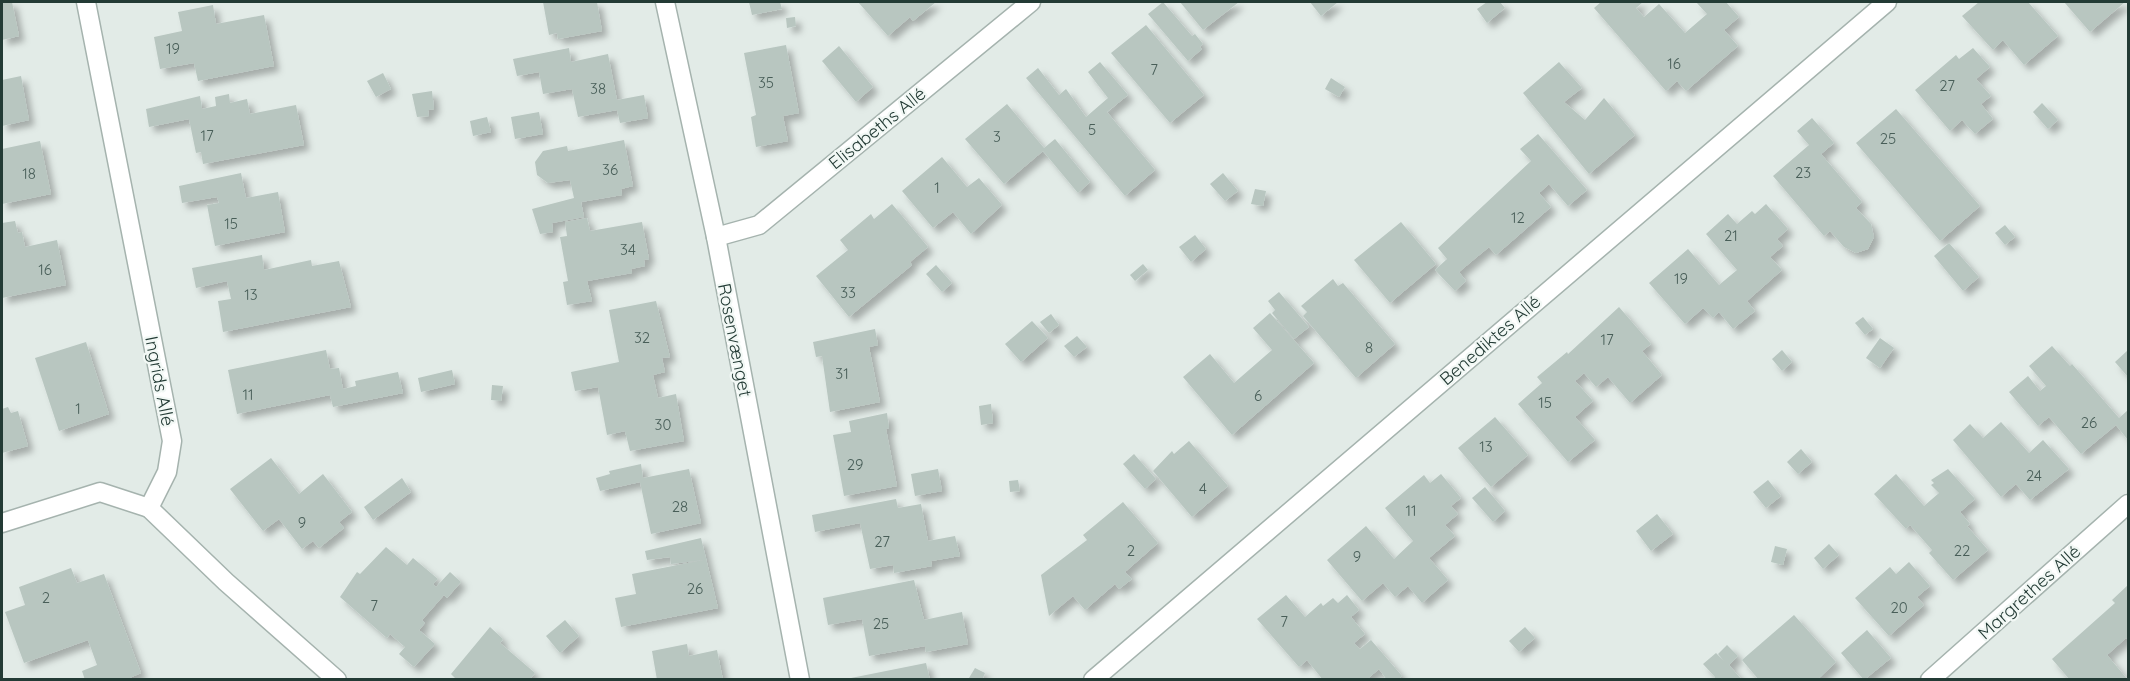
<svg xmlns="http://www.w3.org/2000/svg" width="2130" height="681" font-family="Quicksand,sans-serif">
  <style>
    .building { fill: #b8c6c0; filter: url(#shadow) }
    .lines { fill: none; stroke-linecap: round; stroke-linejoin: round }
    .minor-casing { stroke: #a5b3ae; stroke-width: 21 }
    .minor { stroke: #fff; stroke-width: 18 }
    .labels { text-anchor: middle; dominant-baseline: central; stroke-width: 4.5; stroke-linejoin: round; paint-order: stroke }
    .number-label { font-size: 15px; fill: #485e58 }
    .street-label { font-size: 18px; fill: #233b35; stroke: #f2f8f5 }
  </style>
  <defs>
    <filter id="shadow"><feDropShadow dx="5.5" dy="5.5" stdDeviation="3" flood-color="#0004"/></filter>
  </defs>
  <rect width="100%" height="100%" fill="#e2ebe7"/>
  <g class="building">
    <path d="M2,2H12L19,36L2,40Z"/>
    <path d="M543,2H597L602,31L558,39L557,33L549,35Z"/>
    <path d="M749,2H780L782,9L752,15Z"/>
    <path d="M858,2H936L913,21L910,17L888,36Z"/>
    <path d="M1163,2L1192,36L1195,34L1203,44L1200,47L1202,49L1188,61L1148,14Z"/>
    <path d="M1180,2H1239L1203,30Z"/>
    <path d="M1310,2H1338L1321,16Z"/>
    <path d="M1487,2H1500L1505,8L1487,23L1477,9Z"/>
    <path d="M1601,2H1643L1636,8L1644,17L1659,4L1685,33L1707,14L1696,2H1726L1739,17L1724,30L1738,46L1686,91L1677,81L1666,91L1594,8Z"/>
    <path d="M1979,2H2028L2058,36L2024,65L2003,40L1993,50L1962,16Z"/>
    <path d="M2064,2H2125L2090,32Z"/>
    <path d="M213,5L216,24L264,15L274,66L198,81L194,63L160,69L154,37L182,31L178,12Z"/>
    <path d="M795,17L796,26L787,28L786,18Z"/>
    <path d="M1146,25L1204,95L1170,123L1111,53Z"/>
    <path d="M786,45L799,113L783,116L788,141L756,147L751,117L756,115L744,53Z"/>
    <path d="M839,46L873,87L856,102L822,61Z"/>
    <path d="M569,48L571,62L608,54L617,100L644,95L648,118L620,123L617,110L578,117L572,89L543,94L539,72L517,76L513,59Z"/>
    <path d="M1973,48L1990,67L1976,79L1991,96L1981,104L1993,119L1975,134L1962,120L1950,131L1915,90L1956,55L1959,59Z"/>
    <path d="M1100,62L1128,95L1107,112L1155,170L1125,196L1026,78L1038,68L1059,95L1066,89L1086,117L1108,98L1088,72Z"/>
    <path d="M1559,62L1582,88L1564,102L1585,120L1604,98L1635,135L1589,174L1523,93Z"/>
    <path d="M383,73L391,89L376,97L367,81Z"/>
    <path d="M21,76L29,120L2,126V80Z"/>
    <path d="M1331,78L1345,87L1339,97L1325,89Z"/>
    <path d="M432,91L434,109L428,110L429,116L417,117L412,94Z"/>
    <path d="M229,94L230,103L247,99L250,114L296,105L304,145L203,164L201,152L196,153L189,119L149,127L146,109L200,96L202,109L216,106L215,97Z"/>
    <path d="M2042,103L2058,120L2048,129L2033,112Z"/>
    <path d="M1007,104L1044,148L1055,139L1090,182L1078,193L1043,151L1004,184L965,139Z"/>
    <path d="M1896,109L1980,206L1940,241L1856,143Z"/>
    <path d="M539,112L543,134L515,139L511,117Z"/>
    <path d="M487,117L491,132L473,136L470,121Z"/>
    <path d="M1812,118L1834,143L1821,154L1862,202L1856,208L1871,224L1874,237L1868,249L1856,253L1844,247L1830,231L1824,236L1773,176L1809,145L1797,131Z"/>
    <path d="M1538,134L1587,190L1568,206L1549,184L1539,193L1551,207L1496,255L1489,247L1472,261L1459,272L1466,281L1455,291L1435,270L1447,259L1438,248L1531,161L1520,149Z"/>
    <path d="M624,140L633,186L621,189L622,195L581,202L584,217L552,223L553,232L540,234L532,209L574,198L570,180L548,183L537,175L535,162L543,151L567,146L568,151Z"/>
    <path d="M40,141L51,194L2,204V149Z"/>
    <path d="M942,157L967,187L979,178L1002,205L971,234L953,212L933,228L902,191Z"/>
    <path d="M241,173L246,198L278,192L285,232L215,246L207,205L219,203L217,197L182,203L179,186Z"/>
    <path d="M1223,173L1238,191L1225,201L1210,184Z"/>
    <path d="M1255,189L1266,191L1263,206L1251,204Z"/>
    <path d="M892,204L928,247L910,262L912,265L849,317L816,276L848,250L840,240L871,214L874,219Z"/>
    <path d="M1766,204L1788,229L1777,239L1783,246L1770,257L1782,270L1747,301L1755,311L1733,329L1719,312L1713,318L1703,308L1685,324L1649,283L1688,249L1719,285L1737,270L1706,234L1728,214L1737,224L1752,211L1755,214Z"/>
    <path d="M587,218L590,231L642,222L649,259L644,260L645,266L631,269L632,273L587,281L592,301L567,305L563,282L568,281L560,237L567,236L565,222Z"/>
    <path d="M15,221L18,233L22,232L25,247L57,240L66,285L2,298V223Z"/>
    <path d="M1401,222L1436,264L1390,303L1354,260Z"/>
    <path d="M2005,225L2015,237L2005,245L1995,233Z"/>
    <path d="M1195,235L1206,249L1191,262L1179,247Z"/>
    <path d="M1949,243L1979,277L1963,291L1934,256Z"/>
    <path d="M262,255L264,270L311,260L312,266L339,261L351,307L223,332L218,301L231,299L227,281L196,288L192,268Z"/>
    <path d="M1143,264L1148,270L1135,281L1130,275Z"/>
    <path d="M936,265L952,283L942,292L926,274Z"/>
    <path d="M1333,279L1338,286L1343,283L1395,344L1356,378L1303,316L1307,312L1301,306Z"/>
    <path d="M1279,292L1309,327L1294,339L1272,313L1275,310L1268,301Z"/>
    <path d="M656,301L670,357L662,358L665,372L653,375L658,398L676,394L684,441L630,451L625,431L607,435L598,387L575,391L571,372L619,362L609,310Z"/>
    <path d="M1619,307L1651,344L1642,351L1662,375L1630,403L1608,377L1596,387L1584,373L1575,381L1593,401L1575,417L1595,440L1568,462L1518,404L1542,383L1537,377L1567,352L1568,354Z"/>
    <path d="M1270,313L1314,363L1232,435L1183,377L1210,354L1234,383L1272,350L1253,328Z"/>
    <path d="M1051,314L1059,325L1049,333L1040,322Z"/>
    <path d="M1863,317L1873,329L1865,335L1855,323Z"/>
    <path d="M1032,321L1048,338L1021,362L1005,344Z"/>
    <path d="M875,329L878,345L869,347L880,402L830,412L822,356L816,357L813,342Z"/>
    <path d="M1077,336L1087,347L1074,357L1064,346Z"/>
    <path d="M1880,338L1894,348L1880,368L1866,358Z"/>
    <path d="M86,342L109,414L59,431L35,358Z"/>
    <path d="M2052,346L2070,366L2072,364L2119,418L2128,410V440L2116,425L2081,454L2049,417L2038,426L2009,392L2028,376L2040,391L2046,386L2029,366Z"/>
    <path d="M326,350L330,369L339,368L343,389L356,386L355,381L398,372L403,393L333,407L330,395L237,414L228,370Z"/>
    <path d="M1782,350L1792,362L1782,371L1772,359Z"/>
    <path d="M2128,350V377L2115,362Z"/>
    <path d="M452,370L455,384L421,392L418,378Z"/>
    <path d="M492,385L503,386L501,401L491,400Z"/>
    <path d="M991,404L993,423L981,425L979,406Z"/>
    <path d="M8,407L11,413L18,411L28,446L2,453V409Z"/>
    <path d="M887,413L889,428L886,429L897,486L844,496L833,435L851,432L849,421Z"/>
    <path d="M1495,417L1528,455L1491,487L1458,448Z"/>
    <path d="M2001,422L2029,453L2043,440L2069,469L2030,500L2016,484L2001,497L1953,440L1970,424L1983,438Z"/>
    <path d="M1189,441L1228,486L1192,517L1153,471L1172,451L1174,454Z"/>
    <path d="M1801,449L1812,462L1798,474L1787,462Z"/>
    <path d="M1134,454L1156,479L1145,489L1123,464Z"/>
    <path d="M271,458L299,494L323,474L352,512L339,522L344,528L319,548L313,541L302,549L279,519L263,531L230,489Z"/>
    <path d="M641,464L643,478L689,469L701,523L651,534L640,482L600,491L596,478L610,474L609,471Z"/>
    <path d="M938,469L942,491L915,496L911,474Z"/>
    <path d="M1948,469L1975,499L1960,512L1970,524L1967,526L1988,550L1953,580L1929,553L1932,550L1910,525L1906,529L1874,494L1896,474L1924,506L1939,493L1931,485L1934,483L1931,480Z"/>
    <path d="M1441,474L1461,498L1451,506L1458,514L1445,525L1455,536L1429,558L1448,580L1422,603L1408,586L1395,597L1383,583L1362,601L1327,560L1366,526L1394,559L1413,541L1385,508L1424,475L1430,483Z"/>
    <path d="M402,478L411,492L373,520L364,507Z"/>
    <path d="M1018,480L1020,491L1010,492L1009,481Z"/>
    <path d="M1768,480L1781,496L1766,508L1753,492Z"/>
    <path d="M1485,487L1505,511L1493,522L1472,498Z"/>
    <path d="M896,499L898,508L921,504L928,541L955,536L960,556L931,561L932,566L894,573L893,565L870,569L860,523L815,532L812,515Z"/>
    <path d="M1123,502L1158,543L1125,572L1132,579L1119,589L1115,584L1085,610L1073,596L1049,616L1041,575L1087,540L1083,535Z"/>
    <path d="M1657,514L1673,534L1651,551L1636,531Z"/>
    <path d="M701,538L718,608L621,627L615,598L636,594L632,574L703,560L671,564L670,557L647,560L645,551Z"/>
    <path d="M1829,544L1839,555L1823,569L1814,558Z"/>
    <path d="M1775,546L1787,549L1783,565L1771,562Z"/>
    <path d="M386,547L407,565L413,558L438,579L433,584L436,587L450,572L461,582L447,598L444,595L422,620L425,623L419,630L435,644L414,667L399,654L405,647L390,634L387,638L340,597L357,572L360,574Z"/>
    <path d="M1909,562L1930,586L1917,597L1924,605L1889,636L1855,598L1890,567L1896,574Z"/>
    <path d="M71,568L77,583L104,574L141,673L125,680H85L82,671L97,665L88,640L24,663L5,612L25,605L19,587Z"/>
    <path d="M914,580L924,620L962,612L968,644L926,652L925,646L869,656L862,619L828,625L823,598Z"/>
    <path d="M2128,585V640L2126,638L2107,655L2128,680H2070L2052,659L2115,603L2112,600Z"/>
    <path d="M1286,595L1305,617L1321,603L1323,606L1333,598L1338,603L1347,595L1359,610L1351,617L1365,634L1354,643L1360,649L1371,640L1402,676L1398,680H1387L1379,669L1366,680H1323L1307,660L1299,667L1257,619Z"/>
    <path d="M1794,615L1836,662L1817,680H1759L1742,660Z"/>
    <path d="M565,620L579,636L560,653L546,636Z"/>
    <path d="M490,627L503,639L500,643L535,673L529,680H457L451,674Z"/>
    <path d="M1525,627L1535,638L1519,652L1509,641Z"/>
    <path d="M1867,630L1891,658L1864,680L1841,653Z"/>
    <path d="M687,644L689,656L717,650L723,680H657L652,651Z"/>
    <path d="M1727,645L1738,656L1729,665L1742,680H1713L1715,677L1703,664L1716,653L1724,661L1718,654Z"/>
    <path d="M926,663L930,680H851V678Z"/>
    <path d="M975,668L985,673L982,680L969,678Z"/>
  </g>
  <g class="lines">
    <defs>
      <g id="minor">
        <path d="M86,2L172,441L167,472L149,508L226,582L337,680"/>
        <path d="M665,2L716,237L800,680"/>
        <path d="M716,237L759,225L1031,2"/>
        <path d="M2,523L100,492L149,508"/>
        <path d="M1093,680L1887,2"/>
        <path d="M1930,680L2128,504"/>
      </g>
    </defs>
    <use href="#minor" class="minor-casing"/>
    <use href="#minor" class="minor"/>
  </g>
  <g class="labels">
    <g class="number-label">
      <text x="173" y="48">19</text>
      <text x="1674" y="63">16</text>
      <text x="1154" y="69">7</text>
      <text x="766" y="82">35</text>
      <text x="1947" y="85">27</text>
      <text x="598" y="88">38</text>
      <text x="1092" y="129">5</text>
      <text x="207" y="135">17</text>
      <text x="997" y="136">3</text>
      <text x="1888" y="138">25</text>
      <text x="610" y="169">36</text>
      <text x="1803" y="172">23</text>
      <text x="29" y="173">18</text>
      <text x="937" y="187">1</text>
      <text x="1518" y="217">12</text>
      <text x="231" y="223">15</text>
      <text x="1731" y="235">21</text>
      <text x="628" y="249">34</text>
      <text x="45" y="269">16</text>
      <text x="1681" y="278">19</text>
      <text x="848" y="292">33</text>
      <text x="251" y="294">13</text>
      <text x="642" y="337">32</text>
      <text x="1607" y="339">17</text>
      <text x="1369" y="347">8</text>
      <text x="842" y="373">31</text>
      <text x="248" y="394">11</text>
      <text x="1258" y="395">6</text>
      <text x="1545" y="402">15</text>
      <text x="78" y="408">1</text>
      <text x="2089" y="422">26</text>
      <text x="663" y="424">30</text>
      <text x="1486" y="446">13</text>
      <text x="855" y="464">29</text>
      <text x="2034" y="475">24</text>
      <text x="1203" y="488">4</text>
      <text x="680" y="506">28</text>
      <text x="1411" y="510">11</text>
      <text x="302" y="522">9</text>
      <text x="882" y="541">27</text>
      <text x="1131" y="550">2</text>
      <text x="1962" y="550">22</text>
      <text x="1357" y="556">9</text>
      <text x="695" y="588">26</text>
      <text x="46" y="597">2</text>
      <text x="374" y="605">7</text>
      <text x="1899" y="607">20</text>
      <text x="1284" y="621">7</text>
      <text x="881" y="623">25</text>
    </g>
    <g class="street-label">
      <text transform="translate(877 128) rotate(-39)">Elisabeths Allé</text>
      <text transform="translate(735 340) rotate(79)">Rosenvænget</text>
      <text transform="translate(1490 340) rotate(-41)">Benediktes Allé</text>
      <text transform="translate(160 381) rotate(79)">Ingrids Allé</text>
      <text transform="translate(2029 592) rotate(-42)">Margrethes Allé</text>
    </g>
  </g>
  <rect width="2130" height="681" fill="none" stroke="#233b35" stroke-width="6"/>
</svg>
